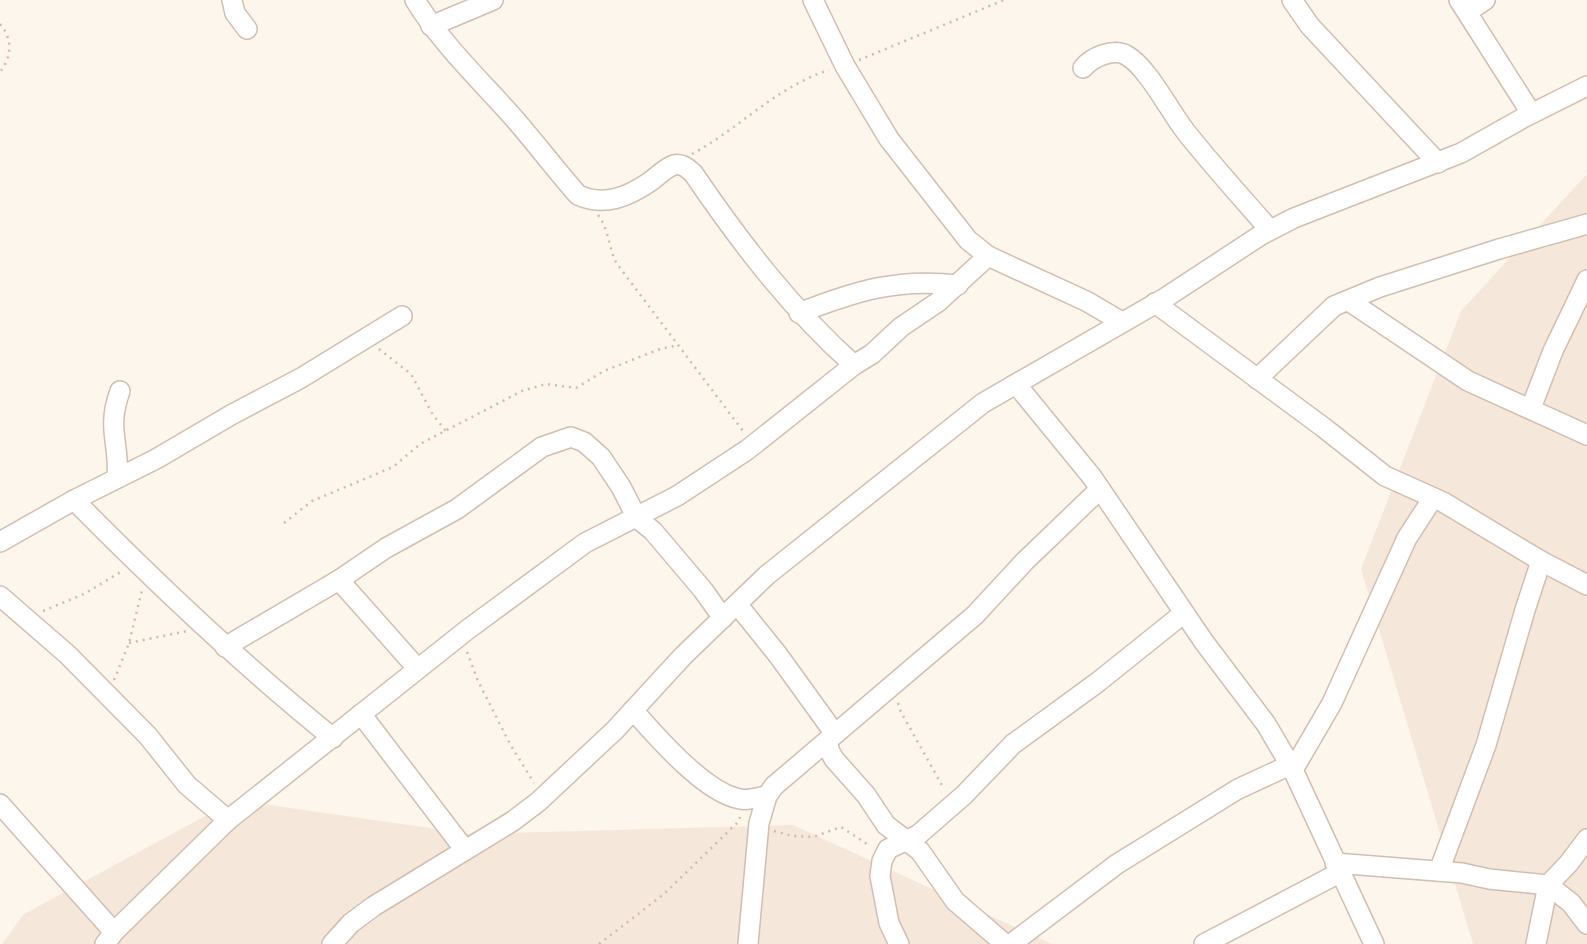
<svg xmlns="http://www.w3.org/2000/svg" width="1587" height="944" font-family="'IBM Plex Sans',sans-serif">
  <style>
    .residential { fill: #f5e8da }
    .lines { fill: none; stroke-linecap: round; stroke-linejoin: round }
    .minor-casing { stroke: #d1beb0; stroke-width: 22 }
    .path { stroke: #d9b8a5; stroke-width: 2.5; stroke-dasharray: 2 5; stroke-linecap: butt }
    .minor { stroke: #fff; stroke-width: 19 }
  </style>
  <rect width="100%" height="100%" fill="#fdf6ec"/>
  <g class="residential">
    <path d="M1587,174V944H1473L1361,569L1461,311Z"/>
    <path d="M235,800L471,834L793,825L1052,944H2L24,914Z"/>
  </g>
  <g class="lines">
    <defs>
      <g id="minor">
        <path d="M232,0L235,13L247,29"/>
        <path d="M415,0C442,44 478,78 512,116C535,142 555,169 578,195C604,207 628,197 651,181C658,176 665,168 674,165C682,163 687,168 693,173C740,242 791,309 854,365"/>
        <path d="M813,0L845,66L889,139L968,240L988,256L1086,301L1122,322"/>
        <path d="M1292,0L1310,26L1438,163"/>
        <path d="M1459,0L1531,113"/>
        <path d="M1467,12L1485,0"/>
        <path d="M431,26L493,0"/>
        <path d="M1083,68C1092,57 1113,48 1126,55C1147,66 1170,112 1186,132C1212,165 1242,198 1270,230"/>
        <path d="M1349,301L1468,381L1587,435"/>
        <path d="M1155,303L1323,427L1385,476L1443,502L1541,561L1587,585"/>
        <path d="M799,313C856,291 896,278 958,285"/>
        <path d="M1257,379L1334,306L1380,287L1499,249L1587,224"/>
        <path d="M1016,384L1092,477L1204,642L1266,724L1293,770L1374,944"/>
        <path d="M1531,408L1553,351L1587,280"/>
        <path d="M117,477C120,442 106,430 120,391"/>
        <path d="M74,500C157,584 241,664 333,738"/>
        <path d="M0,542L74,500L156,459L231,415L301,378L402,316"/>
        <path d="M339,580L417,668"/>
        <path d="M0,596L68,655L148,736L187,785L228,820"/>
        <path d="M737,604L778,655L835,734"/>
        <path d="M225,647L339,580L386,548L457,509L542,447L571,437L584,442L601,457L621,487L637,518L653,531L703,590L723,618"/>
        <path d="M633,710C656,736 705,793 740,799C749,801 759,797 767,796"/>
        <path d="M361,714L465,850"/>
        <path d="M828,740L829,750L834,759L866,795L886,825L920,851L955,901L1005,944"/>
        <path d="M1293,770L1332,703L1407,538L1433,498"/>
        <path d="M0,804L114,932"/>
        <path d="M1335,863L1462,873L1489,879L1548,885L1571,903L1587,924"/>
        <path d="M1439,871L1486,745L1525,610L1541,561"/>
        <path d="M105,944L114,932L228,820L467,630L585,543L677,496L747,450L854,365L872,354L901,327L938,302L988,256"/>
        <path d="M332,944L351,923L374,906L513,821L538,802L615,730L683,656L767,575L983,403L1165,298L1261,235L1294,218L1461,153L1523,118L1587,86"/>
        <path d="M748,944L759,823L767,796L774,786L975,615L1025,561L1100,489"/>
        <path d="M899,944L889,923L880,876L882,861L888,849L918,835L964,795L1013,744L1098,682L1184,613"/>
        <path d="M1011,944L1117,864L1238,789L1290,765"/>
        <path d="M1204,944L1339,873"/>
        <path d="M1536,944L1548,885L1569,863L1587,839"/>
      </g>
    </defs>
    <use href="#minor" class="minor-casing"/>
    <g class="path">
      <path d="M0,24C13,39 12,56 0,72"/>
      <path d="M859,60L1004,0"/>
      <path d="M692,154C740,128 776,87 829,70"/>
      <path d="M598,215C610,231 608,248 617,264L743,431"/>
      <path d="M379,349L411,374L433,415L446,431"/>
      <path d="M284,523L312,501L393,467L420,444L522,391L546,384L576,388L604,371L660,349L678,345"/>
      <path d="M43,611L84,594L124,570"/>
      <path d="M129,643L187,631"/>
      <path d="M467,652L478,681L510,744L534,783"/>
      <path d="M114,680L129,643L142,590"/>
      <path d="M898,703L901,712L944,789"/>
      <path d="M774,831L792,836L813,837L841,827L870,846"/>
      <path d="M599,944L664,894L739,821L740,817"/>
    </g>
    <use href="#minor" class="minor"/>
  </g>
</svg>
